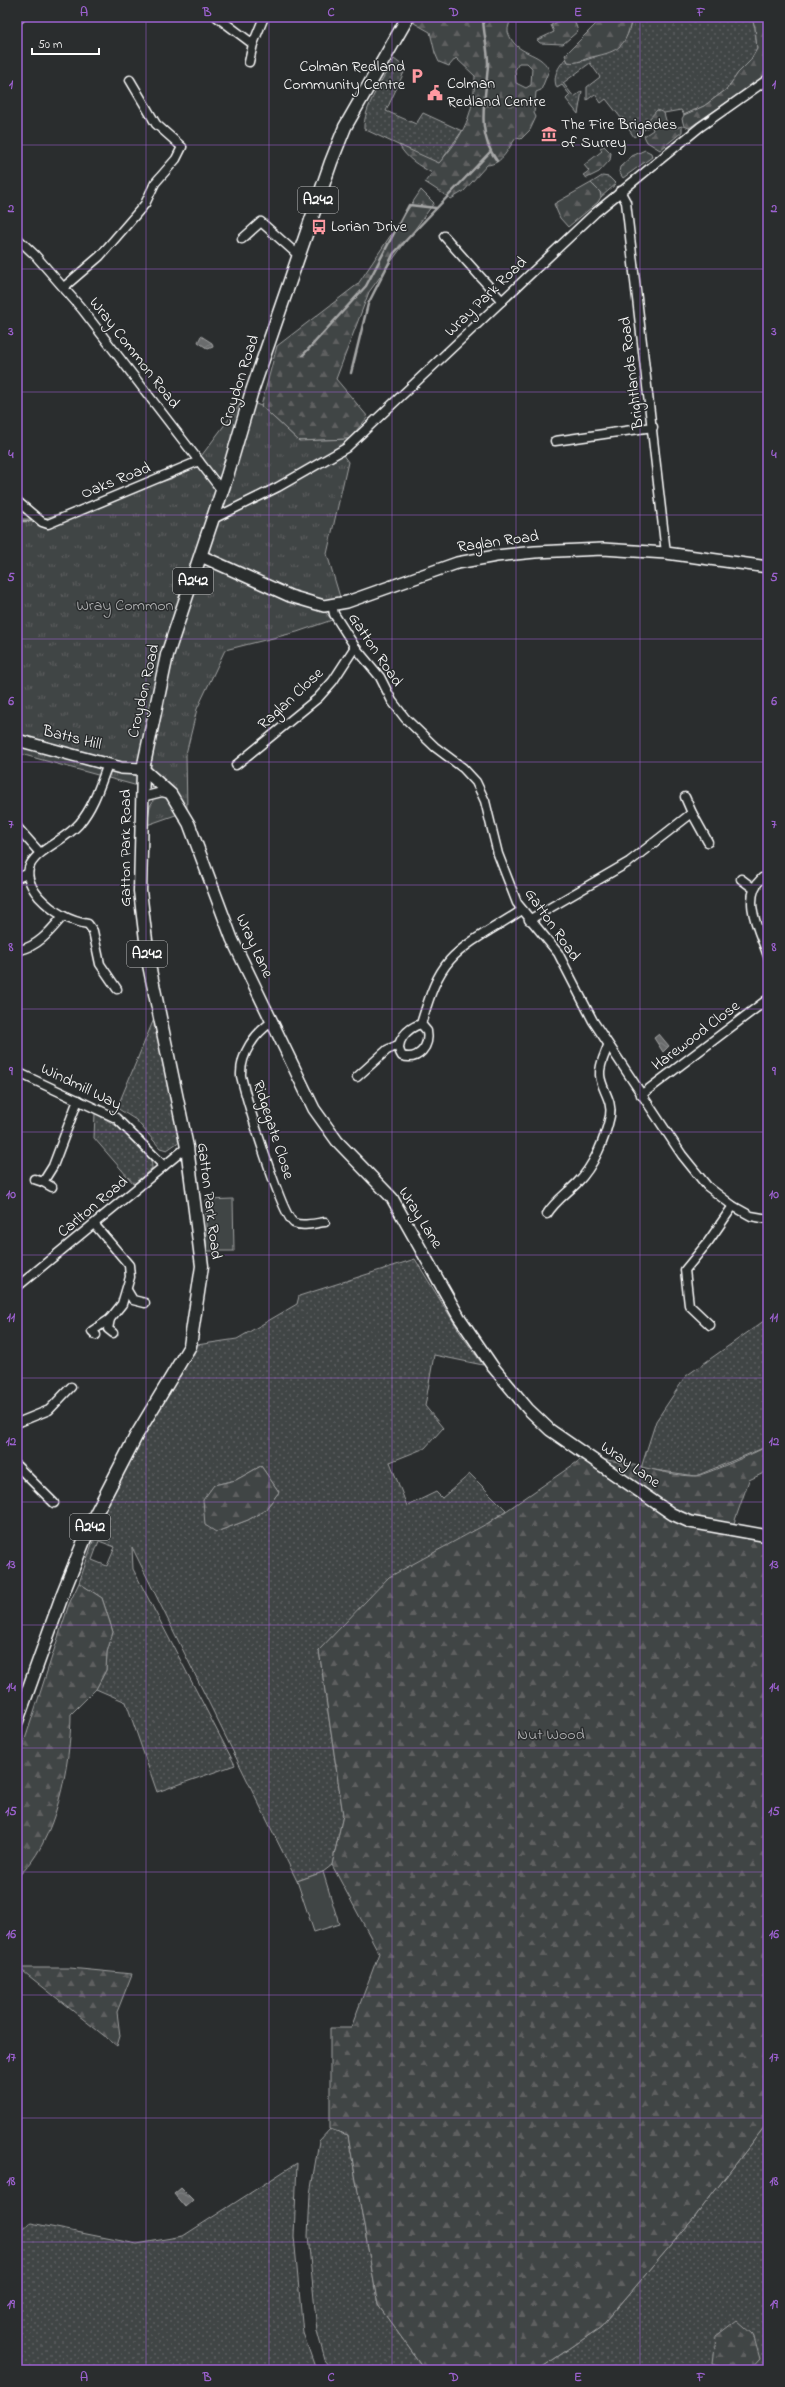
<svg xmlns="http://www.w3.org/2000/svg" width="785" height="2387" font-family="'Indie Flower',sans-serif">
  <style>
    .grass { fill: url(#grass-dots); stroke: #a0a2a2; fill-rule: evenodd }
    .forest { fill: url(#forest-firs); stroke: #a0a2a2; fill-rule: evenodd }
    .park { fill: url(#park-tufts); stroke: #a0a2a2 }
    .pitch { fill: #414445; stroke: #a0a2a2 }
    .water { fill: url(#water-waves); stroke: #a6a7a7 }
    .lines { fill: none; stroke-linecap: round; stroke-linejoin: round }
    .stream { stroke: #a6a7a7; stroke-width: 2.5 }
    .street-casing { stroke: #fff; stroke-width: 11 }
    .secondary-casing { stroke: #fff; stroke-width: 14 }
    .primary-casing { stroke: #fff; stroke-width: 15 }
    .street { stroke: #2a2d2e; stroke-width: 8 }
    .secondary { stroke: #2a2d2e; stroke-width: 11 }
    .primary { stroke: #2a2d2e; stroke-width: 12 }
    .grid { fill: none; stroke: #9c61cf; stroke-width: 1; stroke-opacity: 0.55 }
    .labels { text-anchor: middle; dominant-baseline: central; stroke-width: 3; stroke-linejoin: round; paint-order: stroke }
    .shield { fill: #2a2d2e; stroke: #bfc0c0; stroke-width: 1 }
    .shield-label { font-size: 15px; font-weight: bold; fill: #fff }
    .poi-label { font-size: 16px; fill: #fff; stroke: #2a2d2e; text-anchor: start }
    .street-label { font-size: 16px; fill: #fff; stroke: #2a2d2e }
    .park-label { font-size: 16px; fill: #b3b4b5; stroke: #2a2d2e }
    .neatline { fill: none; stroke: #9c61cf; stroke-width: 1.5 }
    .grid-label { font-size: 13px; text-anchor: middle; font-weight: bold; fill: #9c61cf }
  </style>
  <defs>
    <pattern id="grass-dots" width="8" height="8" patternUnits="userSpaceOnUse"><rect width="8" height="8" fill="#414445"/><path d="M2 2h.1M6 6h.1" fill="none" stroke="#5e6061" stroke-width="1.8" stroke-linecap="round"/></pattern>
    <pattern id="forest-firs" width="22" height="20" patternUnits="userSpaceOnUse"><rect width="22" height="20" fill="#414445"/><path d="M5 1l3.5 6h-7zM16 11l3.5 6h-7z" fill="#5e6061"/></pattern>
    <pattern id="park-tufts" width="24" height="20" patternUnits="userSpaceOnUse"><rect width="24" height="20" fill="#414445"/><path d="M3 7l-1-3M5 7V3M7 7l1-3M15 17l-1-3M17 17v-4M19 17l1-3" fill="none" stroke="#5e6061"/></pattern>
    <pattern id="water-waves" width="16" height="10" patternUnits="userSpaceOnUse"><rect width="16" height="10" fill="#6a6c6d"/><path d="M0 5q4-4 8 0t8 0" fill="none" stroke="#808283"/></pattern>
  </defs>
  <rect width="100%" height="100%" fill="#2a2d2e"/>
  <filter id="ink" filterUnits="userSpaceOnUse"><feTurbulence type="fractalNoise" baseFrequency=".025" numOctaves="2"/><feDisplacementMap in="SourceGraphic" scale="8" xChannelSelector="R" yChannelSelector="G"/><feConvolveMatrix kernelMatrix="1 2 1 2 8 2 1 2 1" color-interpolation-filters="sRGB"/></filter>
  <g filter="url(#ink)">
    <g class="grass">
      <path d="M632,17H751L755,27L757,49L750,61L738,73L727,89L704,106L684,115L681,110L664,113L649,119L651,125L634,137L624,122L623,118H621L606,99L601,103L595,94L587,100V87L600,77L590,63L563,83L574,97L582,91L578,114L566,99L570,95L562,85L557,88C552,77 558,67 566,58L568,62C583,65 623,47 628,33C630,28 631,22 632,17Z"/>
      <path d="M394,59L406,68L386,111L416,124L423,113L462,131L439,164L364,129C363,108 384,77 394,59Z"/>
      <path d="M602,176L609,177L616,184L601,197L600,192L591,183Z"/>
      <path d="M156,1014L180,1141L167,1150L160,1148L136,1120L117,1108Z"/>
      <path d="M95,1113C112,1123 153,1146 152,1168L134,1184L94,1138Z"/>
      <path d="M415,1259L461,1334L483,1365L434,1355L425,1406L443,1428L425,1448L390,1462L407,1506L436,1492L442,1498L470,1474L506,1510L319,1650L343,1815L332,1865L323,1872L297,1881L132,1547L133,1569L235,1765L157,1792L126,1702L96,1689L106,1670L107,1652L113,1632L102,1598L79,1583L103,1511L190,1346L237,1339L297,1304L299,1296ZM261,1466L279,1492L265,1510L248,1520L216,1532L214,1485L236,1480ZM99,1541L115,1547L107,1566L92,1560Z"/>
      <path d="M768,1318V1446L696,1476L641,1468L656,1421L686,1376Z"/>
      <path d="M768,2122V2370H538L601,2327L694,2218Z"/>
      <path d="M330,2129L348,2135L378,2305L425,2370H333L325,2360L317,2331L308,2236L310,2194L319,2141Z"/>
      <path d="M297,2163L294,2236L303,2333L316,2370H17V2231L31,2223L137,2244L183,2236Z"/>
    </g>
    <g class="forest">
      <path d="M417,17H510C511,22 507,28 508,32C516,57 540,50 549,70L541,90L536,92L534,113L536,117L530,130L521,139L516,138C508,148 503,164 487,165L464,191L451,199L425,182L432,173C418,165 407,159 399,145L439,163C464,135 474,114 475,76L456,58L449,66L439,62L435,53L430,32L414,23ZM519,63H527L532,68L531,85L526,88L516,83L515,70Z"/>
      <path d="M567,17H573L578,31L563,44L540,43L537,40L554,32L551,25Z"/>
      <path d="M603,17H632C626,46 621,51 592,57C583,59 578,64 568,62L565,55Z"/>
      <path d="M751,17H768V74L689,128L684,126L682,119L684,115L704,106L727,89L738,73L750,61L757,49L755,27Z"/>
      <path d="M657,110L664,113L667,124L672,129L682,126V132L660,150L647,142L644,136L653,130L649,119Z"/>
      <path d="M604,146L611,153L610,160L599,172L587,178L583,175L589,171L584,165L602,151L600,148Z"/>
      <path d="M645,150L651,153L652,157L623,178L619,172L620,167L632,156Z"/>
      <path d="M591,183L600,192L601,197L598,202L568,227L560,218L554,204Z"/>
      <path d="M421,190L434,203L369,292L336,379L368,417L349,439L299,441L261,406L277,346L358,284Z"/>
      <path d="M768,1446V1471L749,1480L733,1526L768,1531V2122L694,2218L601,2327L538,2370H425L378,2305L348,2135L330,2129V2028H351L379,1953L332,1865L343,1815L319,1650L389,1577L490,1522L580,1460C617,1455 656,1475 694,1476C704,1476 756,1452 768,1446Z"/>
      <path d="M261,1466L279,1492L265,1510L248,1520L216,1532L205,1525L203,1500L214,1485L236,1480Z"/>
      <path d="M79,1583L102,1598L113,1632L107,1652L106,1670L96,1689L71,1714C71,1761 56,1846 17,1877V1764L69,1604Z"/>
      <path d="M19,1968H70L132,1974L117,2012L120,2036L117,2046Z"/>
      <path d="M737,2320L753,2334L760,2359L750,2370H724L713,2364L716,2336Z"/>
    </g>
    <path class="park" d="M244,399L261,406L299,441L349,439L343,455L348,462L327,554L340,597L324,610L332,620L297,632L225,650L197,709L186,754L187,811L147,825L150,806L153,801L149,789L17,753V519H42L171,479L202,455Z"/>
    <g class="pitch">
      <path d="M233,1199L234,1251H206V1200Z"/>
      <path d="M323,1872L339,1924L314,1932L297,1881Z"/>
    </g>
    <g class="water">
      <path d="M201,336L212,343L213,347L208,349L198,342Z"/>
      <path d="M659,1034L669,1046L663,1052L654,1038Z"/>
      <path d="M181,2188L193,2200L185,2207L174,2194Z"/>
    </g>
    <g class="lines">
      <g class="stream">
        <path d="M483,17C483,32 488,48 488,63C487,96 474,130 497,161"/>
        <path d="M303,355L366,286L409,205L436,208"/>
        <path d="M351,373L368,304L394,253L490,152"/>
        <path d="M17,521H36"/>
      </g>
      <defs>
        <g id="street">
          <path d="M217,17L253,44L264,17"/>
          <path d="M17,20L21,17"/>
          <path d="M249,62L253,44"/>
          <path d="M620,191L626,202L666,553"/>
          <path d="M444,236L502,301"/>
          <path d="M17,238L35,255L82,309L222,491"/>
          <path d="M242,239L261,222L298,255"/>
          <path d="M64,287L100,256L145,204L155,183L176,159L182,147L156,124L130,80"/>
          <path d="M555,441L653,427"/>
          <path d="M17,501L42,522L48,524L199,461"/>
          <path d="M213,519L278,487L346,448L595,213L700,127L768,79"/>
          <path d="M332,605L334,614L355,647L380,677L392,701L405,718L435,747L463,768L476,782L485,801L498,854L517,903L558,953L593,1021L682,1155L707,1186L733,1206L751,1216L768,1219"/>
          <path d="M108,764C100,785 94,806 79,824C57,849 6,857 39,897C53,912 68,921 88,924L93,931L100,964L117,989"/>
          <path d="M236,765L318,698L333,681L355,647"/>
          <path d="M142,797L162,792L170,794"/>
          <path d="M692,813L708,842"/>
          <path d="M17,827L40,853"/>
          <path d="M17,878L27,874"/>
          <path d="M762,878C740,898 760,932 768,956"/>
          <path d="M741,879L753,888"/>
          <path d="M529,920L629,862L692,813L685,797"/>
          <path d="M20,950C39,946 51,930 63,916"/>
          <path d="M272,1022C255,1033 240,1054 241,1076C246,1097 281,1215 294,1223C302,1227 316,1223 325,1222"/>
          <path d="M421,1024C428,1002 434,978 450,960C467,941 500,925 522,910"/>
          <path d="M421,1024L427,1031C430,1046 419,1061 402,1056C393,1043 407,1028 421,1024Z"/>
          <path d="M17,1072L116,1118L164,1166"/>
          <path d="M357,1077L387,1050L398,1045"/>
          <path d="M641,1095L768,999"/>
          <path d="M34,1179L43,1182"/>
          <path d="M52,1187L43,1182L53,1166L78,1100"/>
          <path d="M547,1214C555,1201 566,1194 577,1183C594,1166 605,1139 610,1116C613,1100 601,1089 600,1075C599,1065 605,1054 608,1046"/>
          <path d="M94,1224L129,1265L130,1277L122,1304L110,1319L92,1331L96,1335"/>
          <path d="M17,1287L187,1147"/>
          <path d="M127,1290L133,1300L145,1303"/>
          <path d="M110,1319L108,1329L113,1333"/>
          <path d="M710,1325L689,1305L685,1270L708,1242L733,1206"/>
          <path d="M17,1423L49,1410L71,1387"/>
          <path d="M17,1466L54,1503"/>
        </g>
        <g id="secondary">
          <path d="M201,556L290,596L324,606L347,602L457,563L496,556L535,552L603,549L666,553L768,567"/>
          <path d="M17,740L121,768L143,769L171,794L189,824L232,939L314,1109L337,1141L392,1198L459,1317L493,1367L528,1409L550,1430L672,1514L690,1522L768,1536"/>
        </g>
        <path id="primary" d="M17,1721L63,1593L92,1521L136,1436L190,1346L202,1266L187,1147L149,965L140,891L143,769L167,655L227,476L251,394L331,162L345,127L408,17"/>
      </defs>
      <use href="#street" class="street-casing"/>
      <use href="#secondary" class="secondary-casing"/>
      <use href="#primary" class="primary-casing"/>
      <use href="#street" class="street"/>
      <use href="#secondary" class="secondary"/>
      <use href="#primary" class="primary"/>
    </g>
  </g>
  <path class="grid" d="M146,17V2370M269,17V2370M392,17V2370M516,17V2370M640,17V2370M17,145H768M17,269H768M17,392H768M17,515H768M17,639H768M17,762H768M17,885H768M17,1009H768M17,1132H768M17,1255H768M17,1378H768M17,1502H768M17,1625H768M17,1748H768M17,1872H768M17,1995H768M17,2118H768M17,2242H768"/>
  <defs>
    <symbol id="parking-bare" viewBox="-9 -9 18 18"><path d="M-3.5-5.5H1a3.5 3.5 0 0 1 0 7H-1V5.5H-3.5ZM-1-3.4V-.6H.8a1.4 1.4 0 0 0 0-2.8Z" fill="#ff9aa2" stroke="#2a2d2e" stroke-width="2.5" paint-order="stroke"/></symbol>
    <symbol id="civic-bare" viewBox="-9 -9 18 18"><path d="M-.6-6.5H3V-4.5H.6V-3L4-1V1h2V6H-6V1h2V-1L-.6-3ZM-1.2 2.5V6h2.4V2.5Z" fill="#ff9aa2" stroke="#2a2d2e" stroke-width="2.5" paint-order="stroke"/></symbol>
    <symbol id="museum-bare" viewBox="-9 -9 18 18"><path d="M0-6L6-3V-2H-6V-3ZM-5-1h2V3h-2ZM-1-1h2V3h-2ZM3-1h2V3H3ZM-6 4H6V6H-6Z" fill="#ff9aa2" stroke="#2a2d2e" stroke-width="2.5" paint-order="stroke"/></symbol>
    <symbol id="bus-bare" viewBox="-9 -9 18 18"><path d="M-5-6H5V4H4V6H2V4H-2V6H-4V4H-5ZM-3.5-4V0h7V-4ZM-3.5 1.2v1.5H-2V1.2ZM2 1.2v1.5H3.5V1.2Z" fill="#ff9aa2" stroke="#2a2d2e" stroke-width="2.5" paint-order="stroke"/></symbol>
  </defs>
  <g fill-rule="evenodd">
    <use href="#parking-bare" x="406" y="65" width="22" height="22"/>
    <use href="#civic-bare" x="424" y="82" width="22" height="22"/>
    <use href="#museum-bare" x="538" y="123" width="22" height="22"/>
    <use href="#bus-bare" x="308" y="216" width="22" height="22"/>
  </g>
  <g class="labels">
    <g class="shield">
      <rect x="298" y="187" width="40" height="26" rx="3"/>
      <rect x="173" y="568" width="40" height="26" rx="3"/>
      <rect x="127" y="941" width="40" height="26" rx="3"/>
      <rect x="70" y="1514" width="40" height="26" rx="3"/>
    </g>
    <g class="shield-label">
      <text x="318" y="200">A242</text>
      <text x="193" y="581">A242</text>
      <text x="147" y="954">A242</text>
      <text x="90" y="1527">A242</text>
    </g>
    <g class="poi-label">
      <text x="405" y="67" text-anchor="end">Colman Redland<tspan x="405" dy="18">Community Centre</tspan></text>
      <text x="447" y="84">Colman<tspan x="447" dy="18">Redland Centre</tspan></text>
      <text x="561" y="125">The Fire Brigades<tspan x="561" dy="18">of Surrey</tspan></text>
      <text x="331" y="227">Lorian Drive</text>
    </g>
    <g class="street-label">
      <text transform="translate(486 297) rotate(-44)">Wray Park Road</text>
      <text transform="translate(134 353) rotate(52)">Wray Common Road</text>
      <text transform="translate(632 373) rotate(-97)">Brightlands Road</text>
      <text transform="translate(240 381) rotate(-72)">Croydon Road</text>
      <text transform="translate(116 481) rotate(-22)">Oaks Road</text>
      <text transform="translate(498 542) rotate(-8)">Raglan Road</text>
      <text transform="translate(375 650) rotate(56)">Gatton Road</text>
      <text transform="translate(144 691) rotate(-77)">Croydon Road</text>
      <text transform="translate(291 699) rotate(-43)">Raglan Close</text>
      <text transform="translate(72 738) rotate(14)">Batts Hill</text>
      <text transform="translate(126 848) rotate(-90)">Gatton Park Road</text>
      <text transform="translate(552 925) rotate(55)">Gatton Road</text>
      <text transform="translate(254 946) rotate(65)">Wray Lane</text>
      <text transform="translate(696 1036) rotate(-37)">Harewood Close</text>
      <text transform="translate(81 1087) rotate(26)">Windmill Way</text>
      <text transform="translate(273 1130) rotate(72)">Ridgegate Close</text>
      <text transform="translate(209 1201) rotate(83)">Gatton Park Road</text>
      <text transform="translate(93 1207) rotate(-40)">Carlton Road</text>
      <text transform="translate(420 1218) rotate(58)">Wray Lane</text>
      <text transform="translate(630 1465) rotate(35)">Wray Lane</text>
    </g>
    <g class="park-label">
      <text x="125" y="606">Wray Common</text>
      <text x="551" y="1735">Nut Wood</text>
    </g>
  </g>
  <rect width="785" height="2387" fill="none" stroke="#2a2d2e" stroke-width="44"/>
  <path d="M32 48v6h67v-6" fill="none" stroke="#ffffff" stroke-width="2"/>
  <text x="38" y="48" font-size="12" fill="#ffffff" stroke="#2a2d2e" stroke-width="3" paint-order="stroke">50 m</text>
  <rect x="22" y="22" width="741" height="2343" class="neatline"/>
  <g class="grid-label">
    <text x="84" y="16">A</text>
    <text x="207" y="16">B</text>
    <text x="331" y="16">C</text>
    <text x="454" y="16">D</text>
    <text x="578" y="16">E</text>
    <text x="701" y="16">F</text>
    <text x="11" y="88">1</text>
    <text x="774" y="88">1</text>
    <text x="11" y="212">2</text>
    <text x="774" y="212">2</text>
    <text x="11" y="335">3</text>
    <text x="774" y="335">3</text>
    <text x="11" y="458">4</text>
    <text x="774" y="458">4</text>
    <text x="11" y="581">5</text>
    <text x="774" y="581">5</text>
    <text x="11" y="705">6</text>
    <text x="774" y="705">6</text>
    <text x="11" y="828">7</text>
    <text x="774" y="828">7</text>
    <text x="11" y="951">8</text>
    <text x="774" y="951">8</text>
    <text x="11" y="1075">9</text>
    <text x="774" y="1075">9</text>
    <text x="11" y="1198">10</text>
    <text x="774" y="1198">10</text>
    <text x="11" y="1321">11</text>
    <text x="774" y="1321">11</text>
    <text x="11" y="1445">12</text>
    <text x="774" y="1445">12</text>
    <text x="11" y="1568">13</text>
    <text x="774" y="1568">13</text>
    <text x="11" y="1691">14</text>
    <text x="774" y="1691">14</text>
    <text x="11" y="1815">15</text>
    <text x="774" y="1815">15</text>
    <text x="11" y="1938">16</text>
    <text x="774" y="1938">16</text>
    <text x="11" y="2061">17</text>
    <text x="774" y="2061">17</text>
    <text x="11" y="2185">18</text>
    <text x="774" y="2185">18</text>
    <text x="11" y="2308">19</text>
    <text x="774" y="2308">19</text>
    <text x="84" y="2381">A</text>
    <text x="207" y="2381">B</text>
    <text x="331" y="2381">C</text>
    <text x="454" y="2381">D</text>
    <text x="578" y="2381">E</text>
    <text x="701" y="2381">F</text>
  </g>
</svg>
